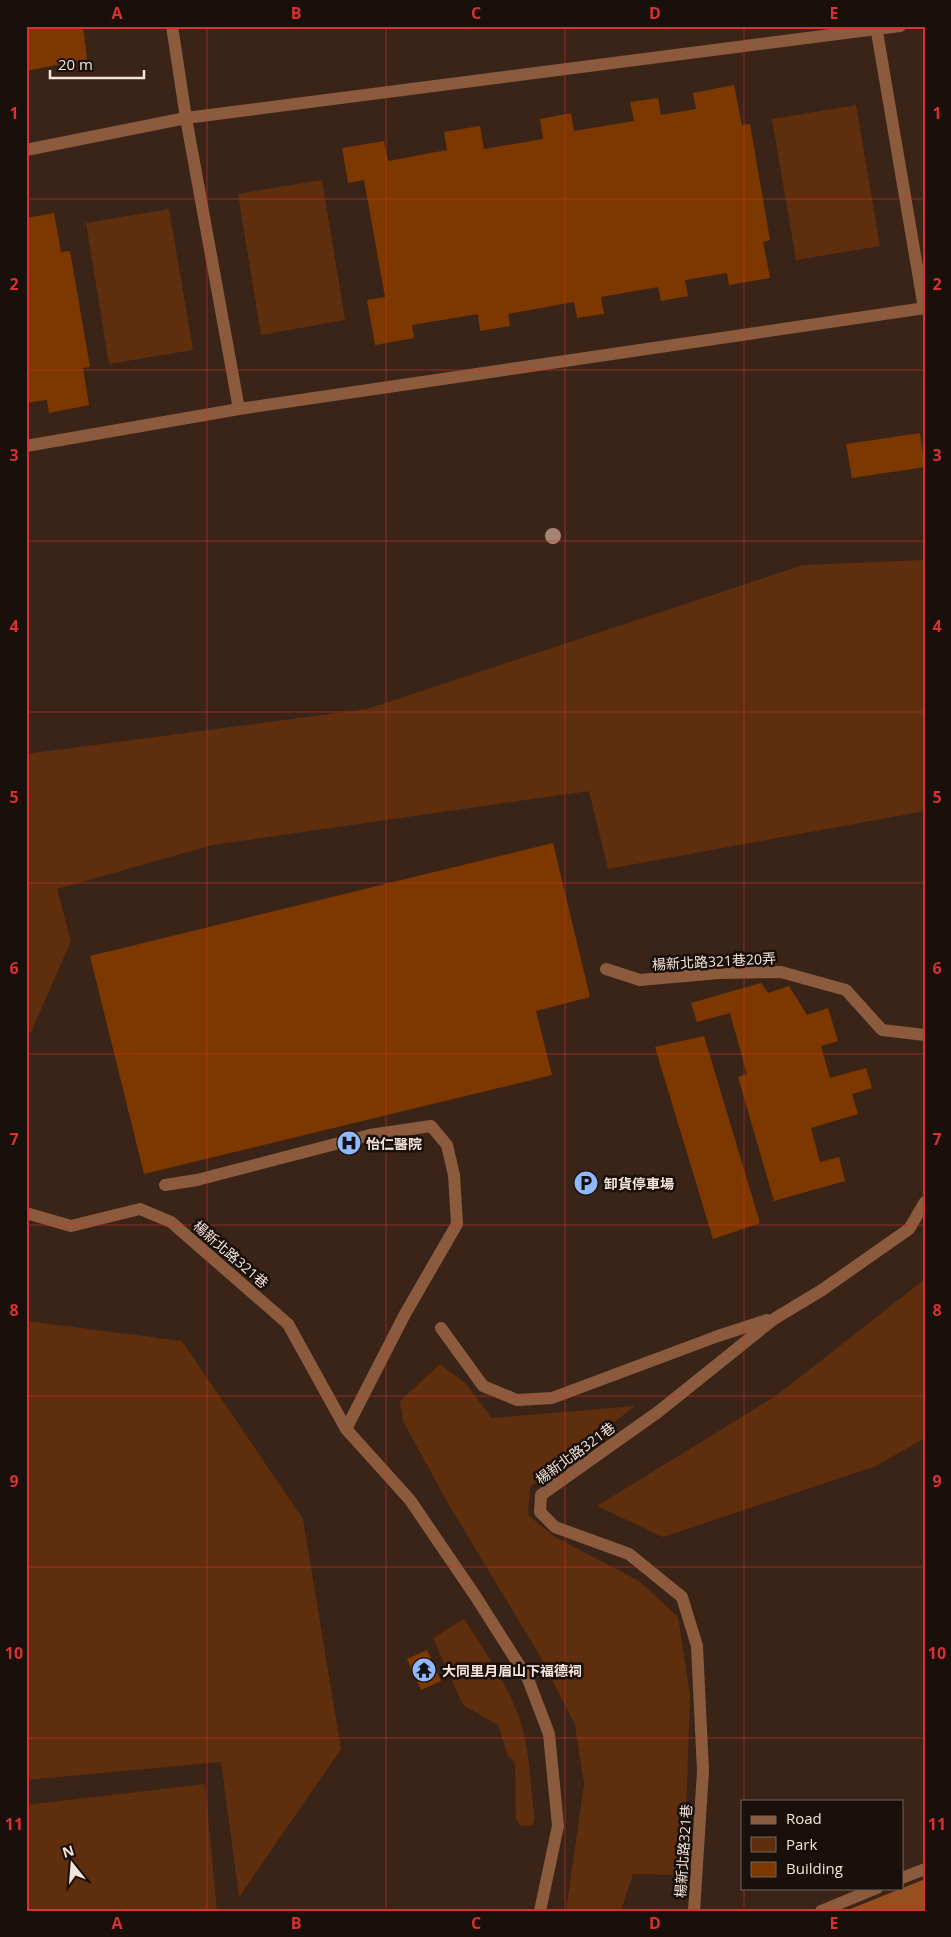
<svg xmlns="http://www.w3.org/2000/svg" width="951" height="1937" font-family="'Open Sans','Noto Sans TC',sans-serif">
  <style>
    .green { fill: #5f2e0d }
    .water { fill: #974f1f }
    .building { fill: #7d3800 }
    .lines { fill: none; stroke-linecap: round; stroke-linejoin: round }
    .lane { stroke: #8c5b3d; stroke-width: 12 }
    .street { stroke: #8c5b3d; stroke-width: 12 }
    .tree { fill: #a58472 }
    .grid { fill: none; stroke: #d73131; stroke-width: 1; stroke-opacity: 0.55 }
    .labels { text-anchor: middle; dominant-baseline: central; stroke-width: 5; stroke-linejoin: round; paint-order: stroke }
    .street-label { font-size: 14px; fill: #f3e4dc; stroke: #1a100b }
    .poi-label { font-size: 14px; font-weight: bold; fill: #f3e4dc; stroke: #1a100b; text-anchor: start }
    .neatline { fill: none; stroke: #d73131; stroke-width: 2 }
    .grid-label { font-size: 16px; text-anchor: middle; font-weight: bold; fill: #d73131 }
  </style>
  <rect width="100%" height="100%" fill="#3a2418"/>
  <g class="green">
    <path d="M856,105L880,246L796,260L772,119Z"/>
    <path d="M322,180L345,320L261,335L238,194Z"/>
    <path d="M169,209L193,350L109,364L86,223Z"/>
    <path d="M925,560V811L608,869L589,791L212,845L57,889L71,941L31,1032L26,1033V754L367,709L803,565Z"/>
    <path d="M925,1279V1438L876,1466L663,1537L597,1506L776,1396Z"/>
    <path d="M26,1321L182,1341L303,1519L341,1749L239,1897L221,1762L26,1780Z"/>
    <path d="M440,1364L465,1383L492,1418L635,1406L530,1487L528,1515L555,1537L639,1581L678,1617L690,1695L684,1875L633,1874L621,1911H566L584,1784L575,1725L540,1656L446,1500L403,1421L400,1401Z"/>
    <path d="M464,1619C485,1651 507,1683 520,1720C530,1751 530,1787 535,1819L532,1826L520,1825L516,1819L515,1762L508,1756L498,1725L463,1705L433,1638Z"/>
    <path d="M205,1784L217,1911H26V1805Z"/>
  </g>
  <path class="water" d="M925,1879V1911H845Z"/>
  <g class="building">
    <path d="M26,26H83L87,59L26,71Z"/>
    <path d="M734,85L742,125L750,124L770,240L763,242L770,278L729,285L727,273L685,280L688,296L661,301L658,287L601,297L604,314L577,318L574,302L508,314L510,326L480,331L478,314L412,325L414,338L375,345L367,300L385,297L364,180L348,183L342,148L384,141L388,161L447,150L444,132L480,126L484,149L543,139L540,119L571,113L574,131L634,121L630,102L658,98L661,115L696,109L693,93Z"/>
    <path d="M54,213L61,252L70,251L90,367L83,368L89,405L49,413L47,400L26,403V218Z"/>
    <path d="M920,433L925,467L852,478L846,444Z"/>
    <path d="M553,843L590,997L536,1011L552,1075L144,1174L90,956Z"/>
    <path d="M761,983L768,993L789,986L807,1015L828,1008L838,1041L821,1046L830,1078L866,1068L872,1088L852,1094L858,1114L811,1128L820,1162L839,1157L845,1181L774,1201L738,1077L747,1074L730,1013L697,1022L691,1003Z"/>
    <path d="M704,1036L760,1223L713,1239L655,1047Z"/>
    <path d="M427,1650L441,1681L421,1690L407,1659Z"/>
  </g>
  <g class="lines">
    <g class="lane">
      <path d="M172,26L186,118L239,409"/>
      <path d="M876,26L924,308"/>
      <path d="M26,150L186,118L900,26"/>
      <path d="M26,446L239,409L925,308"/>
      <path d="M606,969L640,980L719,973L781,972L846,990L882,1030L925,1035"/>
      <path d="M165,1185L197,1180L370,1135L431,1126L447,1145L454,1175L457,1224L405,1314L346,1429"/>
      <path d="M441,1328L483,1386L517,1400L552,1398L718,1336L767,1320"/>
      <path d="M902,1878L925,1869"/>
      <path d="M694,1911L703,1771L697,1646L682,1597L629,1554L555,1527L540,1512L541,1495L658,1412L774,1319L822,1290L909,1229L925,1202"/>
      <path d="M821,1911L877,1888"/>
    </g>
    <path class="street" d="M26,1213L71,1226L140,1209L171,1222L288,1324L346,1429L410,1500L476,1597L528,1679L549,1734L558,1826L540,1911"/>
  </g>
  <circle class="tree" cx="553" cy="536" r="8"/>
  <path class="grid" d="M207,26V1911M386,26V1911M565,26V1911M744,26V1801M26,199H925M26,370H925M26,541H925M26,712H925M26,883H925M26,1054H925M26,1225H925M26,1396H925M26,1567H925M26,1738H925M744,1888V1911"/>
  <defs>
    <symbol id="hospital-disc" viewBox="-11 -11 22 22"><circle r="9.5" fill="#90b8fd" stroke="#1a100b"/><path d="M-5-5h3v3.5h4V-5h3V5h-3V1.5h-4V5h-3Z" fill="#111"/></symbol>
    <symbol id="parking-disc" viewBox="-11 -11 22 22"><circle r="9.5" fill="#90b8fd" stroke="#1a100b"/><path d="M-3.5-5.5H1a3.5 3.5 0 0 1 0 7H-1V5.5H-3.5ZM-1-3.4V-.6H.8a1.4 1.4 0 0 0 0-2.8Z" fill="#111"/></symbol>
    <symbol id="temple-disc" viewBox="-11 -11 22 22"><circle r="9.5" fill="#90b8fd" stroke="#1a100b"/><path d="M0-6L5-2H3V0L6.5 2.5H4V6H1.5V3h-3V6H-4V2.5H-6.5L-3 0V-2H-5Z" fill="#111"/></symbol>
  </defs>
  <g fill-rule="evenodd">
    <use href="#hospital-disc" x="335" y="1129" width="28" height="28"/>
    <use href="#parking-disc" x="572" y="1169" width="28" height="28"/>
    <use href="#temple-disc" x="410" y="1656" width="28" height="28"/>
  </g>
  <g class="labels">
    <g class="street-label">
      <text transform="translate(714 961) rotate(-3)">楊新北路321巷20弄</text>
      <text transform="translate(231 1254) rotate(41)">楊新北路321巷</text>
      <text transform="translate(575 1453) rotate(-36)">楊新北路321巷</text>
      <text transform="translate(683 1851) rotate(-86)">楊新北路321巷</text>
    </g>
    <g class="poi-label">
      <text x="366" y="1143">怡仁醫院</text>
      <text x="604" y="1183">卸貨停車場</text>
      <text x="442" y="1670">大同里月眉山下福德祠</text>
    </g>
  </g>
  <rect width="951" height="1937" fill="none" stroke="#1a100b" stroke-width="55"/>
  <rect x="741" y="1800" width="162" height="90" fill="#1a100b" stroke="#71655f"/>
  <rect x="751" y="1816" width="25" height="8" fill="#8c5b3d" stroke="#71655f"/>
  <text x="786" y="1824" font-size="15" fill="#f3e4dc">Road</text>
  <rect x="751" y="1837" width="25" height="15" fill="#5f2e0d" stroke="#71655f"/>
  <text x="786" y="1850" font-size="15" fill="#f3e4dc">Park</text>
  <rect x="751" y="1862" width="25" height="15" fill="#7d3800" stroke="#71655f"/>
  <text x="786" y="1874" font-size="15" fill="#f3e4dc">Building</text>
  <g transform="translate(72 1864) rotate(343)" stroke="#1a100b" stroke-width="4" paint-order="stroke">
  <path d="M0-4L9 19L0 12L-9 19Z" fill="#f3e4dc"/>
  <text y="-8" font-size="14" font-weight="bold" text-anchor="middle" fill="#f3e4dc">N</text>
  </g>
  <path d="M50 70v8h94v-8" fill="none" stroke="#f3e4dc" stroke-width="2.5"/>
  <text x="58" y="70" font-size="15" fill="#f3e4dc" stroke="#1a100b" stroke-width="4" paint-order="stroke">20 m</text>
  <rect x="28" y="28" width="896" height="1882" class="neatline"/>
  <g class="grid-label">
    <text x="117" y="19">A</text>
    <text x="296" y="19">B</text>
    <text x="476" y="19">C</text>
    <text x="655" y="19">D</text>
    <text x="834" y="19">E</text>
    <text x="14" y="119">1</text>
    <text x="937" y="119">1</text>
    <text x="14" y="290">2</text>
    <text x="937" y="290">2</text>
    <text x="14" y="461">3</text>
    <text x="937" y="461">3</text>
    <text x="14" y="632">4</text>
    <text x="937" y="632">4</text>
    <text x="14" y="803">5</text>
    <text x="937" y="803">5</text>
    <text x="14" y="974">6</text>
    <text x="937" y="974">6</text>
    <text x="14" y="1145">7</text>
    <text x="937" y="1145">7</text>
    <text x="14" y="1316">8</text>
    <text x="937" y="1316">8</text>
    <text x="14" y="1487">9</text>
    <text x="937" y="1487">9</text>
    <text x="14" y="1659">10</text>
    <text x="937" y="1659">10</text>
    <text x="14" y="1830">11</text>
    <text x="937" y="1830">11</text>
    <text x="117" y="1929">A</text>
    <text x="296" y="1929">B</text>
    <text x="476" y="1929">C</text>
    <text x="655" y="1929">D</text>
    <text x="834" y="1929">E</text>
  </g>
</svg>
